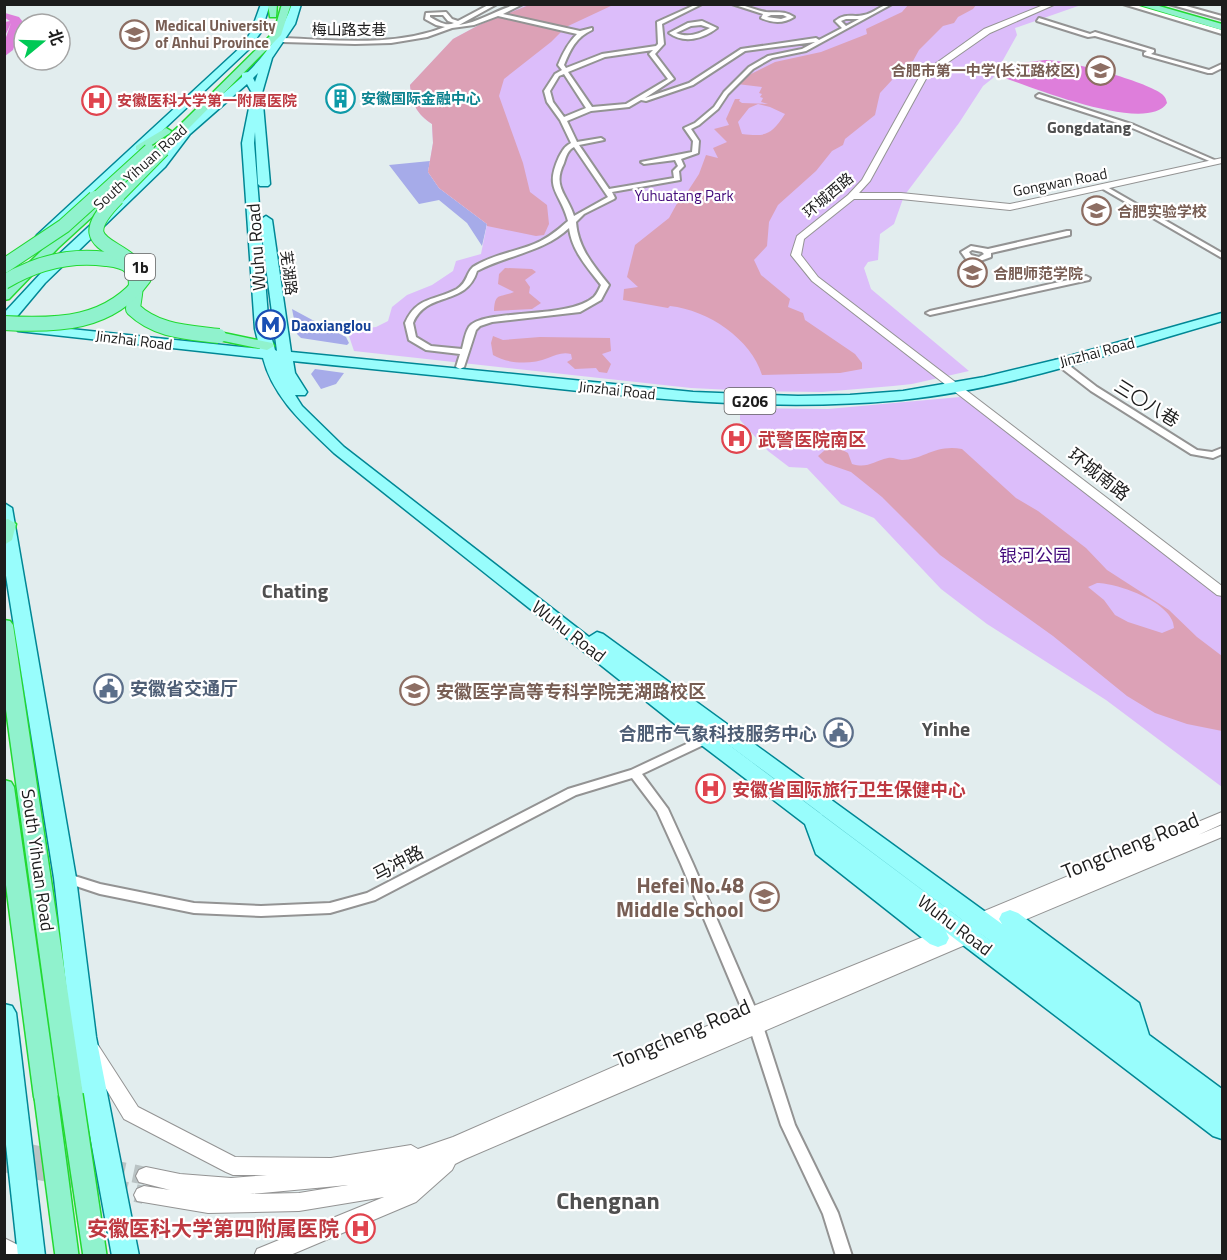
<svg xmlns="http://www.w3.org/2000/svg" width="1227" height="1260" font-family="'Titillium Web','Noto Sans SC',sans-serif">
  <style>
    .grass { fill: #a6abe9 }
    .park { fill: #dcbdfa }
    .pitch { fill: #de7edb }
    .water { fill: #dca1b6; fill-rule: evenodd }
    .lines { fill: none; stroke-linecap: round; stroke-linejoin: round }
    .tertiary-tunnel { stroke: #bac3c4; stroke-width: 18; stroke-dasharray: 18 9; stroke-linecap: butt }
    .minor-casing { stroke: #939393; stroke-width: 4 }
    .tertiary-casing { stroke: #939393; stroke-width: 2 }
    .primary-casing { stroke: #008795; stroke-width: 3 }
    .trunk-casing { stroke: #22d931; stroke-width: 3 }
    .minor { fill: #fff; fill-rule: evenodd }
    .tertiary { fill: #fff; fill-rule: evenodd }
    .primary { fill: #98fdfc; fill-rule: evenodd }
    .trunk { fill: #90f2cd; fill-rule: evenodd }
    .trunk-bridge-far2-casing { stroke: #22d931; stroke-width: 12; stroke-linecap: butt }
    .trunk-bridge-far1-casing { stroke: #22d931; stroke-width: 16; stroke-linecap: butt }
    .trunk-bridge-casing { stroke: #22d931; stroke-width: 26; stroke-linecap: butt }
    .trunk-bridge-far2 { stroke: #90f2cd; stroke-width: 10 }
    .trunk-bridge-far1 { stroke: #90f2cd; stroke-width: 14 }
    .trunk-bridge { stroke: #90f2cd; stroke-width: 23 }
    .labels { text-anchor: middle; dominant-baseline: central; stroke-width: 4.5; stroke-linejoin: round; paint-order: stroke }
    .far-education-label { font-size: 15px; font-weight: bold; fill: #785e54; stroke: #fff; text-anchor: start }
    .far-street-label { font-size: 15px; fill: #1c1c1c; stroke: #fff }
    .far-culture-label { font-size: 15px; font-weight: bold; fill: #0d838f; stroke: #fff; text-anchor: start }
    .far-health-label { font-size: 15px; font-weight: bold; fill: #be3a42; stroke: #fff; text-anchor: start }
    .far-park-label { font-size: 15px; fill: #430a7b; stroke: #fff }
    .far-transit-label { font-size: 15px; font-weight: bold; fill: #164399; stroke: #fff; text-anchor: start }
    .far-neighbourhood-label { font-size: 16px; font-weight: bold; fill: #4f4f4f; stroke: #fff }
    .shield { fill: #fff; stroke: #606060; stroke-width: 1.5 }
    .shield-label { font-size: 16px; font-weight: bold; fill: #1c1c1c }
    .street-label { font-size: 18px; fill: #1c1c1c; stroke: #fff }
    .health-label { font-size: 18px; font-weight: bold; fill: #be3a42; stroke: #fff; text-anchor: start }
    .park-label { font-size: 18px; fill: #430a7b; stroke: #fff }
    .service-label { font-size: 18px; font-weight: bold; fill: #4e5e75; stroke: #fff; text-anchor: start }
    .education-label { font-size: 18px; font-weight: bold; fill: #785e54; stroke: #fff; text-anchor: start }
    .neighbourhood-label { font-size: 20px; font-weight: bold; fill: #4f4f4f; stroke: #fff }
    .near-street-label { font-size: 21px; fill: #1c1c1c; stroke: #fff }
    .near-education-label { font-size: 21px; font-weight: bold; fill: #785e54; stroke: #fff; text-anchor: end }
    .near-health-label { font-size: 21px; font-weight: bold; fill: #be3a42; stroke: #fff; text-anchor: end }
    .near-neighbourhood-label { font-size: 24px; font-weight: bold; fill: #4f4f4f; stroke: #fff }
  </style>
  <rect width="100%" height="100%" fill="#e2edee"/>
  <g class="grass">
    <path d="M430,161L428,172L439,188L487,224L482,246L467,223L439,200L419,204L389,165Z"/>
    <path d="M292,309L318,323H327L328,328L346,337L349,343L347,345L301,338L297,334Z"/>
    <path d="M315,369L344,373L336,384L321,389L311,374Z"/>
  </g>
  <g class="park">
    <path d="M529,4L1081,5L1015,28L1017,35L993,78L983,86L959,123L904,196L894,224L880,234L878,260L868,262L864,268L871,289L969,371L912,384L893,386L822,392L753,391L691,388L354,351L349,336L339,331L376,327L388,321L392,307L407,295L432,285L453,271L456,261L481,254L487,224L439,188L428,172L433,143L432,124C416,113 412,104 410,85L453,39L479,25Z"/>
    <path d="M960,397L1030,447L1222,595V787L1106,700L987,624L941,589L874,518L841,504L807,468L789,467L768,451L740,420V408L828,409Z"/>
  </g>
  <g class="pitch">
    <path d="M5,13L19,17L23,22L13,50L5,56V40L11,23L5,36V22L10,21L5,18Z"/>
    <path d="M1045,60C1068,60 1140,80 1159,92C1164,95 1166,98 1167,103C1147,135 1029,86 999,76L1008,75L1007,70L1021,63Z"/>
  </g>
  <g class="water">
    <path d="M529,5H613L566,27L551,42L504,79L499,96L523,163L530,192L547,205L549,224L544,235L536,236L487,226V224L439,188L428,172L433,143L432,124C416,113 412,104 410,85L453,39L479,25Z"/>
    <path d="M908,5H976L973,9L958,17L954,23L943,26L919,50L913,61L902,65L903,69L900,74L891,77L892,80L880,93L875,115L845,139L843,145L832,151L816,171L778,205L769,222L767,246L754,260L761,275L790,299L788,307L803,313L805,320L855,354L862,363V369L840,373L762,375C751,339 708,310 670,306L668,308L623,300L624,289L638,287L627,277L635,245L669,218L680,198L686,194L699,174L706,155L718,158L713,148L727,142L714,129L729,125L726,119L735,99H740L739,101L742,103L768,104L761,102L763,98L760,97L762,94L759,93L762,87L737,84L741,79L775,62L821,52L867,34L866,29L902,12ZM758,104L770,107L785,114C771,135 766,137 742,134L738,122L749,108Z"/>
    <path d="M505,268L532,269L536,272L525,280L530,287L529,293L541,303L532,309L494,311C495,292 499,298 514,292L498,284L499,274Z"/>
    <path d="M493,336L503,340L540,337L610,338L611,351L602,354L611,364L607,373L599,372L596,368L575,369L567,362L572,359L571,354C562,352 556,355 548,358C531,365 508,364 493,355L491,343Z"/>
    <path d="M837,447L848,453L852,464C868,469 873,461 888,458C893,457 897,460 902,460C923,460 935,444 962,449L1016,498L1038,511L1086,548L1107,570L1169,610L1197,637L1222,656V731L1187,724L1155,713L1127,696L1053,636L940,555L882,497L851,472L825,463L818,456L825,450ZM1097,583C1118,583 1174,603 1174,628L1162,633L1128,622L1115,615L1104,600L1088,587Z"/>
  </g>
  <g class="lines">
    <g class="tertiary-tunnel">
      <path d="M4,1148L85,1164"/>
      <path d="M4,1163L144,1195"/>
      <path d="M107,1168L146,1176"/>
    </g>
    <defs>
      <g id="minor">
        <path d="M490,4H497L459,25C482,22 505,4 523,4L503,14L580,31L592,28V30C576,37 570,50 564,65L566,68L602,54L656,46L658,44L657,22L697,4H702L662,24L664,44L655,54L674,79L645,98L689,83L741,49L816,38L819,40L842,28L835,21C847,12 852,18 864,15C875,13 881,4 892,4L806,51L772,58L753,69L728,94L718,109L699,125L691,129L699,141L698,153L681,159L684,166L679,171L680,180L612,192L615,198L614,199L584,214L576,222C578,248 593,265 609,285L601,300L580,312L492,322L480,326L476,330L464,367L460,369L456,367L460,354L426,350L409,340L405,323C417,296 435,301 457,289C468,282 466,273 473,267C491,255 515,252 534,244C547,239 558,230 568,221C560,191 544,190 559,157C563,150 564,147 571,143L560,120L547,102L544,91L555,74L562,70L558,65C563,53 568,43 577,34L498,16L474,25L452,28L427,37L391,43L355,44L283,42L280,40L283,38C336,40 394,47 445,27L436,25L425,19L426,13L446,12L452,19L458,21ZM430,15H443L448,21L454,23C446,27 437,21 430,17ZM846,19H859L846,26L841,21ZM815,42L802,49L768,56L749,67L724,92L714,107L695,123L684,128L693,141L692,152L641,162L644,164L675,160L678,166L673,171L674,178L609,189L579,145L604,140L601,138L577,142L567,121L591,111L629,107L641,100L646,101L693,85L745,51ZM653,50L649,54L668,79L626,104L592,107L568,72L605,57ZM564,74L586,108L564,117L553,102L550,91L559,76ZM574,147L608,197L574,216C567,194 552,187 564,163C566,156 568,150 574,147ZM569,228C572,251 587,267 601,285C599,289 597,294 594,297C568,320 483,308 469,327C465,333 464,342 462,349L431,346L416,337L413,323C427,290 466,307 477,271C507,255 544,252 569,228Z"/>
        <path d="M732,4C744,4 754,10 766,12C777,13 784,10 794,17C783,24 772,23 761,18L763,14ZM771,15H783L787,17L781,19L767,17Z"/>
        <path d="M1123,4H1132L1222,30V34Z"/>
        <path d="M1169,4H1179L1222,16V19Z"/>
        <path d="M1039,18L1090,34L1095,32L1154,50V52L1151,54L1209,70L1222,64V68L1212,73H1208L1144,55V53L1147,51L1095,36L1088,37L1037,21Z"/>
        <path d="M702,21L717,28C703,39 684,44 669,33L688,23ZM701,25L710,28C699,34 688,38 676,33L691,26Z"/>
        <path d="M1039,94L1134,125L1219,162L1214,163L1130,127L1037,97L1036,96Z"/>
        <path d="M1103,187H1107L1222,253V258L1103,189Z"/>
        <path d="M1067,231H1070V235L991,253V257L980,261L966,259L961,252L971,246L988,249ZM972,250L982,252L984,254L979,257L971,255L969,252Z"/>
        <path d="M1086,276L1090,278L1089,280L930,315L926,313L930,311Z"/>
        <path d="M1056,360H1062L1097,387L1197,450L1212,452L1222,448V454L1213,458L1191,454L1091,391L1056,364Z"/>
        <path d="M712,732L716,733L718,736L716,739L642,774L668,809L693,864L763,1026L795,1125L838,1213L852,1256H836L823,1214L781,1125L749,1026L681,864L657,811L632,778L576,795L375,900L330,913L261,916L194,913L100,894L61,881L59,878L61,875L65,873L100,884L194,903L261,906L330,903L367,893L568,789L631,770Z"/>
      </g>
      <g id="tertiary">
        <path d="M1046,4H1056L990,33L927,77L870,181L859,193H901L1010,204L1222,158V163L1010,210L901,199H854L804,239L801,255L818,277L1222,586V596L1217,595L812,281L791,255L797,236L848,195L862,180L921,74L984,29Z"/>
        <path d="M1222,812V824L1198,835L1222,825V837L1010,926L1004,927L998,926L996,921L976,928L981,934L979,939L465,1159L455,1164L452,1170L416,1202L288,1256H254L257,1249L384,1197L299,1211L208,1213L137,1201L134,1195L137,1189L144,1186L170,1190L139,1182L136,1176L139,1170L146,1167L180,1174L231,1178L267,1175H233L226,1172L124,1119L83,1050L86,1045L92,1042L98,1045L138,1107L235,1157L331,1158L411,1145L418,1149L453,1137L746,1009L938,931L944,929L950,931L952,936L973,927L968,922L970,917ZM348,1185L299,1193L250,1194Z"/>
        <path d="M4,1238L26,1249L29,1256H4Z"/>
      </g>
      <g id="primary">
        <path d="M261,4H270L261,32L248,50L45,241H37L35,238L37,235L242,46L251,32Z"/>
        <path d="M292,4H301L295,24L272,58L262,93L270,184L268,186H260L258,184L255,132L254,143L269,329L275,350L277,351L260,220L266,216L272,220L291,352L693,392L798,396L850,395L903,391L984,377L1059,359L1222,313V321C1117,351 1011,389 901,400C775,412 649,399 523,385C446,376 370,369 293,361L295,373L307,392L305,395H295L302,406L344,447L589,637L597,632L603,634L1002,924L999,919L1002,913L1010,910L1018,913L1139,1003L1149,1035L1222,1089V1139L1213,1136L925,916L946,932L949,938L946,944L938,947L930,944L816,854L805,824L700,744L334,453C305,425 273,398 263,358L18,331L16,328L23,324L260,349L255,329L242,143L252,93L247,84L190,134L165,167L45,283L9,326L4,327V313L55,258L157,163L182,130L242,77V73L248,72C268,52 282,32 292,4ZM258,73L255,82L253,78ZM701,724L821,814L820,813ZM821,814L1025,967L822,815Z"/>
        <path d="M4,503L12,508L76,878L96,1037L139,1256H112L72,1037L54,878L4,563Z"/>
        <path d="M4,1004L12,1006L16,1013L45,1256H18L4,1126Z"/>
      </g>
      <g id="trunk">
        <path d="M268,4H277L276,17H270Z"/>
        <path d="M282,4H291L281,35L188,129L58,248L9,299L4,300V288L50,242L180,125L274,32Z"/>
        <path d="M1136,4H1152L1222,24V30Z"/>
        <path d="M166,128L171,131L170,133L144,150H136V146Z"/>
        <path d="M219,332L272,343L274,346L267,350L214,339L212,336Z"/>
        <path d="M8,519L16,524L12,540L4,545V520Z"/>
        <path d="M4,620L10,621L13,625L83,1095L80,1103L71,1106L62,1103L59,1095L4,695Z"/>
        <path d="M4,780L11,782L14,787L58,1097L55,1105L46,1108L37,1105L34,1097L4,870Z"/>
      </g>
    </defs>
    <use href="#minor" class="minor-casing"/>
    <use href="#tertiary" class="tertiary-casing"/>
    <use href="#primary" class="primary-casing"/>
    <use href="#trunk" class="trunk-casing"/>
    <use href="#minor" class="minor"/>
    <use href="#tertiary" class="tertiary"/>
    <use href="#primary" class="primary"/>
    <use href="#trunk" class="trunk"/>
    <defs>
      <g id="trunk-bridge-far2">
        <path d="M93,200L149,149"/>
        <path d="M116,200L164,151"/>
      </g>
      <g id="trunk-bridge-far1">
        <path d="M4,266L64,226L95,198"/>
        <path d="M4,282C36,263 69,254 106,259C114,260 125,261 131,268C140,278 134,297 133,309C157,332 188,332 219,336"/>
        <path d="M4,323C57,326 110,325 144,278C125,239 65,251 117,198"/>
      </g>
      <g id="trunk-bridge">
        <path d="M71,1095L95,1256"/>
        <path d="M46,1097L67,1256"/>
      </g>
    </defs>
    <use href="#trunk-bridge-far2" class="trunk-bridge-far2-casing"/>
    <use href="#trunk-bridge-far1" class="trunk-bridge-far1-casing"/>
    <use href="#trunk-bridge" class="trunk-bridge-casing"/>
    <use href="#trunk-bridge-far2" class="trunk-bridge-far2"/>
    <use href="#trunk-bridge-far1" class="trunk-bridge-far1"/>
    <use href="#trunk-bridge" class="trunk-bridge"/>
  </g>
  <defs>
    <symbol id="university-ring" viewBox="-11 -11 22 22"><circle r="9.5" fill="#fff" stroke="#8d6e63" stroke-width="1.5"/><path d="M0-5L7-2L0 1L-7-2ZM-4 1L0 2.5L4 1V4Q0 6-4 4Z" fill="#8d6e63"/></symbol>
    <symbol id="school-ring" viewBox="-11 -11 22 22"><circle r="9.5" fill="#fff" stroke="#8d6e63" stroke-width="1.5"/><path d="M0-5L7-2L0 1L-7-2ZM-4 1L0 2.5L4 1V4Q0 6-4 4Z" fill="#8d6e63"/></symbol>
    <symbol id="building-ring" viewBox="-11 -11 22 22"><circle r="9.5" fill="#fff" stroke="#0f9aa8" stroke-width="1.5"/><path d="M-4-6H4V6H1V3H-1V6H-4ZM-2.5-4.3h1.7v1.8h-1.7ZM.8-4.3h1.7v1.8H.8ZM-2.5-1h1.7V.8h-1.7ZM.8-1h1.7V.8H.8Z" fill="#0f9aa8"/></symbol>
    <symbol id="hospital-ring" viewBox="-11 -11 22 22"><circle r="9.5" fill="#fff" stroke="#e0444e" stroke-width="1.5"/><path d="M-5-5h3v3.5h4V-5h3V5h-3V1.5h-4V5h-3Z" fill="#e0444e"/></symbol>
    <symbol id="metro-ring" viewBox="-11 -11 22 22"><circle r="9.5" fill="#fff" stroke="#1a4fb4" stroke-width="1.5"/><path d="M-5.5 5V-5H-3L0 0L3-5H5.5V5H3V-.5L0 4L-3-.5V5Z" fill="#1a4fb4"/></symbol>
    <symbol id="civic-ring" viewBox="-11 -11 22 22"><circle r="9.5" fill="#fff" stroke="#5c6f8a" stroke-width="1.5"/><path d="M-.6-6.5H3V-4.5H.6V-3L4-1V1h2V6H-6V1h2V-1L-.6-3ZM-1.2 2.5V6h2.4V2.5Z" fill="#5c6f8a"/></symbol>
  </defs>
  <g fill-rule="evenodd">
    <use href="#university-ring" x="118" y="18" width="33" height="33"/>
    <use href="#school-ring" x="1084" y="54" width="33" height="33"/>
    <use href="#building-ring" x="324" y="82" width="33" height="33"/>
    <use href="#hospital-ring" x="80" y="84" width="33" height="33"/>
    <use href="#school-ring" x="1080" y="194" width="33" height="33"/>
    <use href="#university-ring" x="956" y="256" width="33" height="33"/>
    <use href="#metro-ring" x="254" y="308" width="33" height="33"/>
    <use href="#hospital-ring" x="720" y="422" width="33" height="33"/>
    <use href="#civic-ring" x="92" y="672" width="33" height="33"/>
    <use href="#university-ring" x="398" y="674" width="33" height="33"/>
    <use href="#civic-ring" x="822" y="716" width="33" height="33"/>
    <use href="#hospital-ring" x="694" y="772" width="33" height="33"/>
    <use href="#school-ring" x="748" y="880" width="33" height="33"/>
    <use href="#hospital-ring" x="344" y="1212" width="33" height="33"/>
  </g>
  <g class="labels">
    <g class="far-education-label">
      <text x="155" y="25">Medical University<tspan x="155" dy="17">of Anhui Province</tspan></text>
      <text x="1080" y="70" text-anchor="end">合肥市第一中学(长江路校区)</text>
      <text x="1117" y="211">合肥实验学校</text>
      <text x="993" y="273">合肥师范学院</text>
    </g>
    <g class="far-street-label">
      <text x="349" y="29">梅山路支巷</text>
      <text transform="translate(140 167) rotate(-42)">South Yihuan Road</text>
      <text transform="translate(1060 182) rotate(-11)">Gongwan Road</text>
      <text transform="translate(828 195) rotate(-40)">环城西路</text>
      <text transform="translate(289 273) rotate(83)">芜湖路</text>
      <text transform="translate(134 340) rotate(7)">Jinzhai Road</text>
      <text transform="translate(1097 352) rotate(-15)">Jinzhai Road</text>
      <text transform="translate(617 390) rotate(6)">Jinzhai Road</text>
    </g>
    <g class="far-culture-label">
      <text x="361" y="98">安徽国际金融中心</text>
    </g>
    <g class="far-health-label">
      <text x="117" y="100">安徽医科大学第一附属医院</text>
    </g>
    <g class="far-park-label">
      <text x="684" y="195">Yuhuatang Park</text>
    </g>
    <g class="far-transit-label">
      <text x="291" y="325">Daoxianglou</text>
    </g>
    <g class="far-neighbourhood-label">
      <text x="1089" y="127">Gongdatang</text>
    </g>
    <g class="shield">
      <rect x="125" y="254" width="30" height="26" rx="4.5"/>
      <rect x="724.5" y="388" width="51" height="26" rx="4.5"/>
    </g>
    <g class="shield-label">
      <text x="140" y="267">1b</text>
      <text x="750" y="401">G206</text>
    </g>
    <g class="street-label">
      <text transform="translate(256 247) rotate(-94)">Wuhu Road</text>
      <text transform="translate(1147 403) rotate(32)">三〇八巷</text>
      <text transform="translate(1099 474) rotate(38)">环城南路</text>
      <text transform="translate(569 631) rotate(38)">Wuhu Road</text>
      <text transform="translate(38 860) rotate(82)">South Yihuan Road</text>
      <text transform="translate(398 863) rotate(-28)">马冲路</text>
      <text transform="translate(955 925) rotate(37)">Wuhu Road</text>
    </g>
    <g class="health-label">
      <text x="758" y="439">武警医院南区</text>
      <text x="732" y="789">安徽省国际旅行卫生保健中心</text>
    </g>
    <g class="park-label">
      <text x="1035" y="555">银河公园</text>
    </g>
    <g class="service-label">
      <text x="130" y="688">安徽省交通厅</text>
      <text x="817" y="733" text-anchor="end">合肥市气象科技服务中心</text>
    </g>
    <g class="education-label">
      <text x="436" y="691">安徽医学高等专科学院芜湖路校区</text>
    </g>
    <g class="neighbourhood-label">
      <text x="295" y="590">Chating</text>
      <text x="946" y="728">Yinhe</text>
    </g>
    <g class="near-street-label">
      <text transform="translate(1130 845) rotate(-22)">Tongcheng Road</text>
      <text transform="translate(682 1033) rotate(-23)">Tongcheng Road</text>
    </g>
    <g class="near-education-label">
      <text x="744" y="885">Hefei No.48<tspan x="744" dy="24">Middle School</tspan></text>
    </g>
    <g class="near-health-label">
      <text x="339" y="1228">安徽医科大学第四附属医院</text>
    </g>
    <g class="near-neighbourhood-label">
      <text x="608" y="1200">Chengnan</text>
    </g>
  </g>
  <rect width="1227" height="1260" fill="none" stroke="#1c1c1c" stroke-width="12"/>
  <g transform="translate(42 42) rotate(71)"><circle r="28" fill="#ffffff" stroke="#a4a4a4" stroke-width="1.5"/>
  <path d="M0-4.5L10 22L0 15L-10 22Z" fill="#00c955"/>
  <text y="-9" font-size="16" font-weight="bold" text-anchor="middle" fill="#1c1c1c">北</text>
  </g>
</svg>
